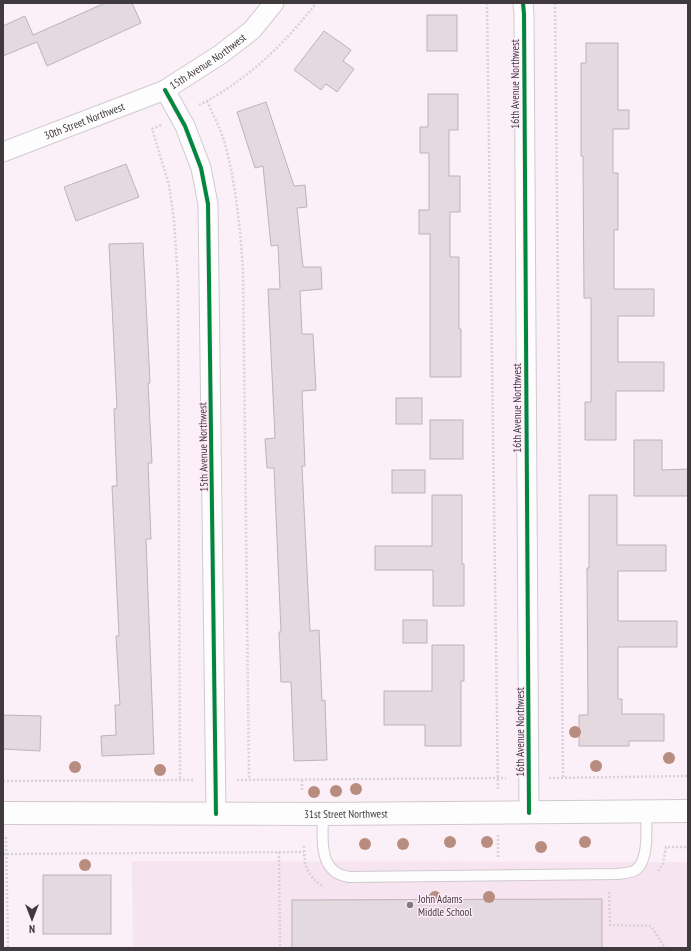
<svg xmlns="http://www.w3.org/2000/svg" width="691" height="951" font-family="'PT Sans Narrow',sans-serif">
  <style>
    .built { fill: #f6e4f1 }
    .building { fill: #e3d9de; stroke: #bcb4b8 }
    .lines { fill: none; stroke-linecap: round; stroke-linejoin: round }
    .service-casing { stroke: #d1c9cf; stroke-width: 12 }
    .minor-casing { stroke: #d1c9cf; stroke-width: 21 }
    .tertiary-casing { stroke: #d1c9cf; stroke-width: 24 }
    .path { stroke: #d7d3d5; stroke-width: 2.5; stroke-dasharray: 2 2; stroke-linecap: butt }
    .service { stroke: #fefdfe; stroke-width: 10 }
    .minor { stroke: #fefdfe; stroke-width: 19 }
    .tertiary { stroke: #fefdfe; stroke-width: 22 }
    .cycleway-casing { stroke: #ffecfa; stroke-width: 6 }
    .cycleway { stroke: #00873e; stroke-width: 4 }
    .tree { fill: #b88c7e }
    .poi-dot { fill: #81797f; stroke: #ffecfa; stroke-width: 1.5 }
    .labels { text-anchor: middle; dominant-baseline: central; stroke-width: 3; stroke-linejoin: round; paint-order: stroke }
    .street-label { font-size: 11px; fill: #40393e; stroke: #ffecfa }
    .poi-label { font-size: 11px; fill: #40393e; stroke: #ffecfa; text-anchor: start }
  </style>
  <rect width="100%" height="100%" fill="#fbf0f8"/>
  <path class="built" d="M132,861L688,862V948H133Z"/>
  <g class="building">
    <path d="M105,3H132L141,23L47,66L37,42L3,56V26L25,16L33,35Z"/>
    <rect x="427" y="15" width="30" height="36"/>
    <path d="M324,31L351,50L343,61L354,69L337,92L326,84L321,90L294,70Z"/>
    <path d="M586,43H618V110H629V129H613V173H618V230H614V289H654V316H618V362H664V391H616V440H585V402H591V298H584L583,156H581V63H586Z"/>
    <path d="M428,94H458V130H449V176H460V212H450V257H459V329H461V377H430V234H419V210H429V153H420V127H428Z"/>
    <path d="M266,102L294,186L305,185L307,207L297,208L303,267H321L322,289L300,291L302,334H313L316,390L302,391L305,466H302L310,631L319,630L322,701L325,700L327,760L294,761L291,682H281L279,632H281L278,562L274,468H267L265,439L275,438L268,289H280L278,245L271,246L263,166L255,168L237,112Z"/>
    <path d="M126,164L139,197L76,221L64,187Z"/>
    <path d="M143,243L150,383H148L152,463H148L151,539H146L154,754L102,756L101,736L116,735L115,705H120L116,636H119L112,486H117L114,409L117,408L109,244Z"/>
    <rect x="396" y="398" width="26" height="26"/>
    <rect x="430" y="420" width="33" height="39"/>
    <path d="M634,440H662V470L688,469V496H634Z"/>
    <rect x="392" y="470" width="33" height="23"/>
    <path d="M432,495H462V564H464V606H433V570H375V546H432Z"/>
    <path d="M589,495H617V545H666V571H618V621H677V647H618V699H622V714H664V741H629V746H579V715H588L587,568H589Z"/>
    <rect x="403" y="620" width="24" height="23"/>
    <path d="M432,645H464V681H461V746H425V725H384V691H432Z"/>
    <path d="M3,715L41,716L40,751L3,749Z"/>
    <rect x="43" y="875" width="68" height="59"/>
    <path d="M602,899V948H292V900Z"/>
  </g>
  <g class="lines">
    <defs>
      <path id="service" d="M323,814C323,831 319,859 334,871C337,874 344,876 349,877L618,874C623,873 630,873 634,871C650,862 646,827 646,812"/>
      <g id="minor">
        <path d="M523,3L524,14L529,813"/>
        <path d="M165,90L185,126L201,168L208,204L216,814"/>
        <path id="s1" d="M3,152L165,90L221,54L252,30L274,3"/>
      </g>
      <g id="tertiary">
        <path id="s2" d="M3,813L323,814L688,811"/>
      </g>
    </defs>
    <use href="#service" class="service-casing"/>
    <use href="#minor" class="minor-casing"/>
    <use href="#tertiary" class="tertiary-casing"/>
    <g class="path">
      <path d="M487,3L498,790"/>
      <path d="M555,3L563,777"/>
      <path d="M207,101C213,115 221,129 225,144C236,185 240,227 243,269L249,780"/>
      <path d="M199,105C246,81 284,45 316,3"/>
      <path d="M161,125L152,129L169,185L174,220L178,281L180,780"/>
      <path d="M549,778L688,776"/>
      <path d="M237,780L506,778"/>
      <path d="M302,780V791"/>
      <path d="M3,781L194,780"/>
      <path d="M498,835V858"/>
      <path d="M6,837L8,948"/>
      <path d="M304,846C304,866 307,876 324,887"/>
      <path d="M279,852L280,948"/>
      <path d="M3,854L304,852"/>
      <path d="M658,871L663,864L666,847H688"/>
      <path d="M609,892L610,925L651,926L665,948"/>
    </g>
    <use href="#service" class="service"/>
    <use href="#minor" class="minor"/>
    <use href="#tertiary" class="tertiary"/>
    <defs>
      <g id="cycleway">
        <path d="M523,3L524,14L529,813"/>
        <path d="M165,90L185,126L201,168L208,204L216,814"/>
      </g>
    </defs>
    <use href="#cycleway" class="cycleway-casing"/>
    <use href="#cycleway" class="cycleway"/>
  </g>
  <g class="tree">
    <circle cx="575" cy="732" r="6"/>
    <circle cx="669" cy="758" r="6"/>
    <circle cx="596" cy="766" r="6"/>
    <circle cx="75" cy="767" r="6"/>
    <circle cx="160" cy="770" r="6"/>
    <circle cx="356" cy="789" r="6"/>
    <circle cx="336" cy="791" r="6"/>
    <circle cx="314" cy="792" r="6"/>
    <circle cx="450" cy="842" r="6"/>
    <circle cx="487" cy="842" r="6"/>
    <circle cx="585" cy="842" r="6"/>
    <circle cx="365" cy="844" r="6"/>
    <circle cx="403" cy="844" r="6"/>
    <circle cx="541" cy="847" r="6"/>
    <circle cx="85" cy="865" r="6"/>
    <circle cx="435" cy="897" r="6"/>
    <circle cx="489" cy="897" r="6"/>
  </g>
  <circle class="poi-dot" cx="410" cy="905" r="4"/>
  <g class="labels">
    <g class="street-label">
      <text stroke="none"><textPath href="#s1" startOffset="225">15th Avenue Northwest</textPath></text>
      <text transform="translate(515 84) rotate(-90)">16th Avenue Northwest</text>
      <text stroke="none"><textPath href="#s1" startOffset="87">30th Street Northwest</textPath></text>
      <text transform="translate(517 408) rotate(-90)">16th Avenue Northwest</text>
      <text transform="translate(203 447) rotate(-91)">15th Avenue Northwest</text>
      <text transform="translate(520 732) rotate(-90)">16th Avenue Northwest</text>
      <text stroke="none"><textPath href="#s2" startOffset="343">31st Street Northwest</textPath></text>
    </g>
    <g class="poi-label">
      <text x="418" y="899">John Adams<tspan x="418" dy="13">Middle School</tspan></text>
    </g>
  </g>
  <rect width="691" height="951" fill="none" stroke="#40393e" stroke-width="8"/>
  <g transform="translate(32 919) rotate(180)" stroke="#ffecfa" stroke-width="3" paint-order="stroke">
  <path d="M0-3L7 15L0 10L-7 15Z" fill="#40393e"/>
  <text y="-6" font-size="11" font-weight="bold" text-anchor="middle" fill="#40393e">N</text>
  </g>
</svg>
